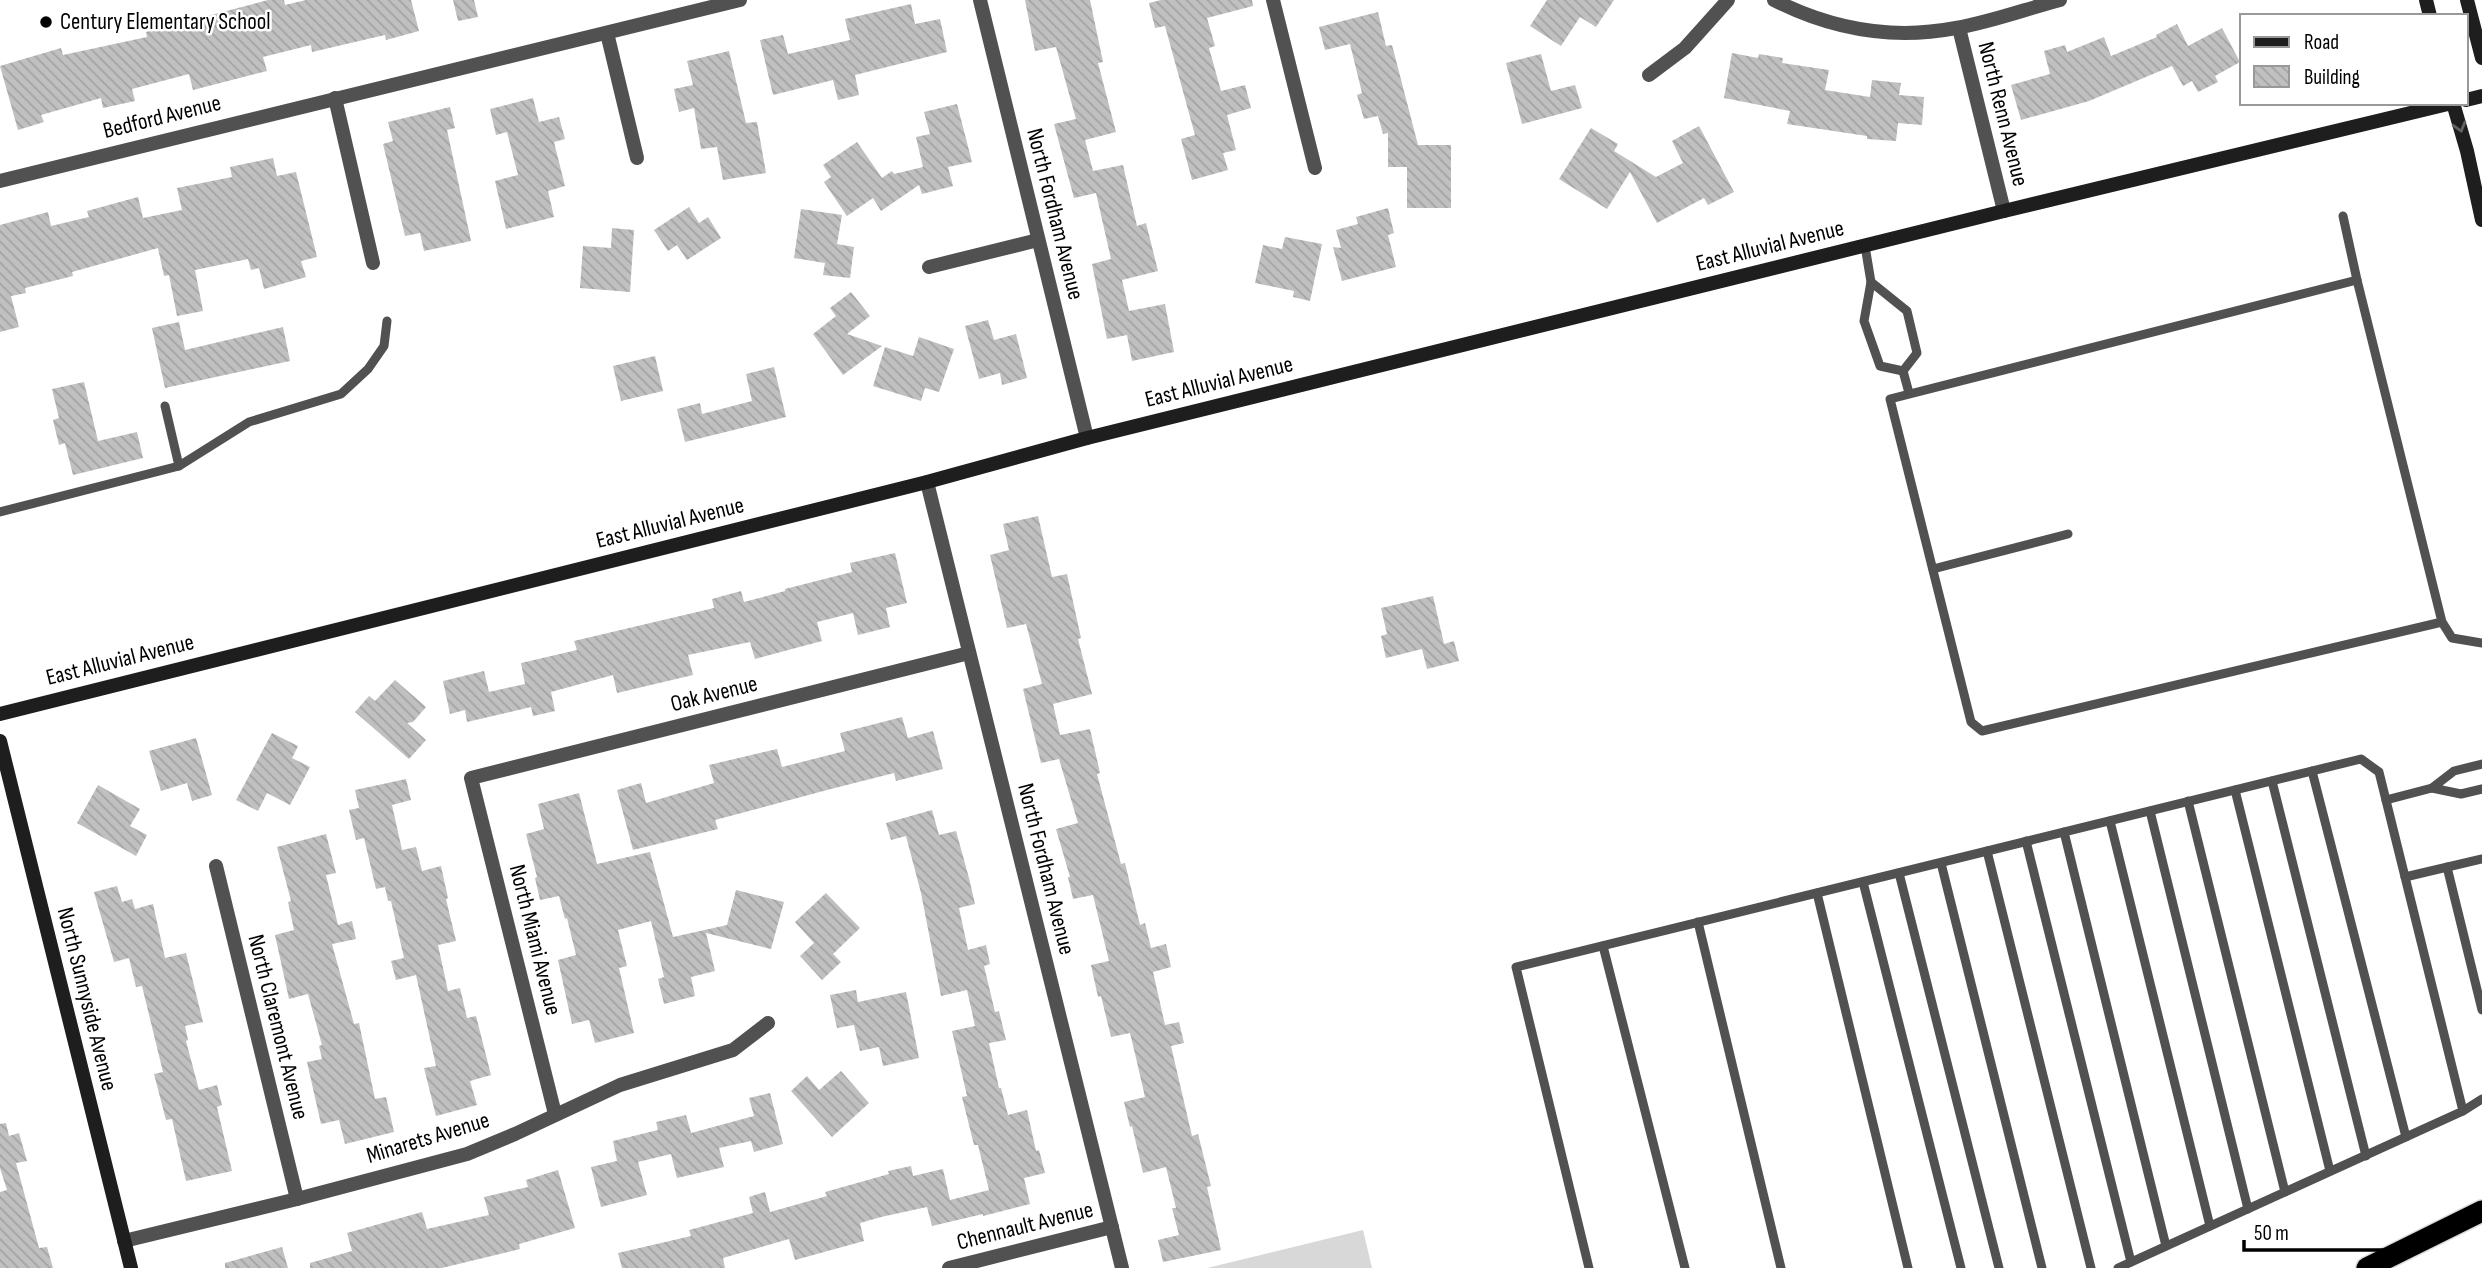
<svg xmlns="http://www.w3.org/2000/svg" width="2482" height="1268" font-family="'Sofia Sans Condensed',sans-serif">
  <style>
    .green { fill: #d8d8d8 }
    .building { fill: url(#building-back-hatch) }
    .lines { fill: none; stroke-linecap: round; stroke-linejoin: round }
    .highway-casing { stroke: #dbdbdb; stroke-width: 24 }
    .lane { stroke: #515151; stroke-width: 9 }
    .street { stroke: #515151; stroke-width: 14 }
    .secondary { stroke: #1e1e1e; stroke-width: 14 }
    .highway { stroke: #000; stroke-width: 21 }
    .oneway { stroke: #626262 }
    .poi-dot { fill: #000; stroke: #fff; stroke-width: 2.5 }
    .labels { text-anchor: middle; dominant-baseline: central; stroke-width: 5; stroke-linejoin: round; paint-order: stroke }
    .poi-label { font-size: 23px; fill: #000; stroke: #fff; text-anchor: start }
    .street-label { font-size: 23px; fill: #000; stroke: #fff }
  </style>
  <defs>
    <pattern id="building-back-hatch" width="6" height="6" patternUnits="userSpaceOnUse" patternTransform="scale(1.75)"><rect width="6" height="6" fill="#c0c0c0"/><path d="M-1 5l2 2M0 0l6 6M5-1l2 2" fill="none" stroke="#a3a3a3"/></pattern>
  </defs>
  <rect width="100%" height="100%" fill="#fff"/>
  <path class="green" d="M1363,1230L1372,1268H1207Z"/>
  <g class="building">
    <path d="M268,0H284L285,5L306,0H411L419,31L386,40L385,35L312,52L311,45L263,57L267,71L193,90L189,74L132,89L135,101L103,108L101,98L41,115L44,122L18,130L0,66L61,48L63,55L147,37L146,32Z"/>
    <path d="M453,0H474L478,17L458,21Z"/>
    <path d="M1025,0H1090L1103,62L1098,63L1116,132L1085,140L1093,171L1123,165L1137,226L1146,223L1158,271L1122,280L1129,311L1165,304L1174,352L1132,361L1127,335L1107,339L1092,264L1111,259L1096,193L1074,198L1054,124L1076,119L1056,47L1035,51Z"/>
    <path d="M1161,0H1252L1253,6L1207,18L1215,46L1209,48L1221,91L1245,85L1251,108L1227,115L1236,150L1223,153L1228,170L1192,180L1181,139L1195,135L1165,26L1155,28L1149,3Z"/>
    <path d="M1547,0H1614L1596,27L1580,17L1561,46L1530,26Z"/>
    <path d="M911,4L915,24L940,19L947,52L855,75L859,95L838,100L833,80L773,95L760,40L783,35L788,54L850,40L845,19Z"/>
    <path d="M1378,12L1386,46L1392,45L1418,145H1451V208H1407V167H1388V133L1383,134L1378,116L1364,119L1357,95L1362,93L1350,44L1325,50L1319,27Z"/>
    <path d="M2177,24L2188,46L2222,28L2240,62L2215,76L2218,82L2198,92L2192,81L2183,86L2172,66L2089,101L2021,120L2011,85L2050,74L2044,51L2065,45L2067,52L2104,37L2111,56L2157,37L2156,35Z"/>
    <path d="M729,51L746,123L757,122L766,173L723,180L717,147L701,149L694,108L679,112L674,89L693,85L687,61Z"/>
    <path d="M1732,53L1758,58L1759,54L1783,58L1782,63L1829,70L1825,90L1870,97L1872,80L1901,83L1899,95L1924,97L1922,125L1898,123L1896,141L1867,139V136L1787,124L1790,111L1724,98Z"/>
    <path d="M1541,54L1551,91L1575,85L1582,108L1522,124L1506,63Z"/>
    <path d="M533,98L539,122L559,117L565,139L554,142L565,186L548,191L554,217L506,229L495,181L518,175L507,132L496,135L490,109Z"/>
    <path d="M957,104L972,162L948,167L953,186L922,194L919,185L881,211L873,198L847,216L824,182L831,177L823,165L857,142L882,178L892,171L894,174L923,167L916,137L930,134L924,112Z"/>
    <path d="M450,107L455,128L447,130L471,241L424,251L420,233L405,236L383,144L393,141L388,122Z"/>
    <path d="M1699,126L1734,192L1708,205L1704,198L1657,223L1630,172L1607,209L1559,179L1591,128L1618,144L1614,151L1656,177L1683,163L1672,141Z"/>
    <path d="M273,158L277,176L296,172L317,257L301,261L306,277L264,289L259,268L251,270L248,259L195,270L203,311L177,316L169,275L164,276L158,248L72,272L73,276L25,288L26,293L11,296L19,327L0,332V225L48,212L51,226L89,217L87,211L138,197L143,218L182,210L177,188L232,177L230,167Z"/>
    <path d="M689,207L699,223L708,217L721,238L687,260L677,245L668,251L654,230Z"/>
    <path d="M1388,208L1394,233L1388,235L1396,267L1342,281L1333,247L1341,248L1336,230L1358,224L1356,217Z"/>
    <path d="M801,209L842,215L837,244L854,247L850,278L823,275L825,263L794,258Z"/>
    <path d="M612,228L634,230L630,292L580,288L583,246L611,248Z"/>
    <path d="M1285,237L1322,244L1310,301L1293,297L1294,291L1255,283L1263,245L1282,249Z"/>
    <path d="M851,292L870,316L847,334L882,346L843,375L813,334L836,316L830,308Z"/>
    <path d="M988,320L994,340L1016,334L1027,378L1002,385L1000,373L979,379L965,326Z"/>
    <path d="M179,322L185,350L283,327L290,361L165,388L152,328Z"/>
    <path d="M919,337L954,349L939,392L925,388L921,401L873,386L885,347L913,356Z"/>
    <path d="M655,356L663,391L621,401L613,366Z"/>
    <path d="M774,367L786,417L685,442L677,409L700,403L702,414L752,401L746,374Z"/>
    <path d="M84,382L98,441L137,432L143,458L73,475L65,443L59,445L53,420L59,418L52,389Z"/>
    <path d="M1038,516L1052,577L1067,574L1081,638L1078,639L1092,694L1053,704L1060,735L1090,729L1100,773L1097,774L1121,864L1125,863L1140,925L1145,923L1151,948L1166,944L1171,967L1153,972L1165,1025L1179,1022L1184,1043L1171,1046L1192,1136L1198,1134L1211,1186L1207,1187L1221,1250L1163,1262L1158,1240L1179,1235L1172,1208H1176L1166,1167L1143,1173L1132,1126L1130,1127L1124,1102L1145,1097L1136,1058L1130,1033L1111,1037L1101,996L1098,997L1091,965L1109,961L1093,895L1073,899L1068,877H1070L1056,829L1078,823L1059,759L1041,763L1023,689L1042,684L1026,624L1007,628L990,555L1009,550L1003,524Z"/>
    <path d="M895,553L907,603L886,608L890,627L858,635L853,613L817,622L822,641L755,659L750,642L688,655L693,675L617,693L613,675L551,692L555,711L533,716L531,707L467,722L465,710L450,714L443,681L484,671L489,692L525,684L521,663L577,650L574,641L714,608L712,599L741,591L744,602L785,591V589L852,572L850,563Z"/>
    <path d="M1433,596L1444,644L1454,641L1459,661L1427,669L1422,649L1386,658L1381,636L1387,634L1381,608Z"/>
    <path d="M395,680L426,707L413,722L407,723L426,740L409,759L355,712L369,696L375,701Z"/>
    <path d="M902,717L908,738L933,731L943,769L896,781L894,773L827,790L715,820L718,829L633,850L617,790L641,783L646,803L714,783L709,765L777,749L782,767L845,751L840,733Z"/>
    <path d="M272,733L298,746L292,758L310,767L290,805L267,793L258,811L236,800Z"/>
    <path d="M196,738L212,795L192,801L187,783L161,791L149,751Z"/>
    <path d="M406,779L411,800L392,805L402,850L416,847L422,871L441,866L448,898L446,899L456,941L438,945L448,991L460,988L467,1018L476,1016L491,1075L470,1081L477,1105L436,1116L424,1068L436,1066L416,975L396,980L391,961L404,958L391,901H388L385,887L376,889L364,838L356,840L349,810L359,808L355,790Z"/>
    <path d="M98,785L140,809L130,826L147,835L136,856L77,823Z"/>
    <path d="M579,793L597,864L650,852L673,937L727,925L736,890L784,902L771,949L706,933L715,971L691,977L695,996L664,1004L658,979L664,977L651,921L618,930L627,966L619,968L634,1033L595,1043L589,1020L572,1024L558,960L576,955L567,918L565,919L559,896L540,900L535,878L537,877L526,834L544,829L538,804Z"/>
    <path d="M932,810L939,835L956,831L969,878L975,904L959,908L968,950L986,945L990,964L984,966L995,1012L999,1011L1006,1040L989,1043L999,1088H1001L1008,1115L1027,1110L1036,1151L1039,1150L1045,1173L1024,1178L1030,1204L983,1216V1214L932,1226L927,1207L881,1217L860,1223L864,1241L795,1260L789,1239L723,1258L725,1268H622L618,1253L691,1236L689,1230L753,1213L749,1197L765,1192L770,1212L827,1196L825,1192L889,1174L888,1171L911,1166L913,1176L943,1169L950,1200L989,1190L978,1145H974L962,1097L967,1096L952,1031L975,1026L967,990L941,996L921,893L906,836L891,840L886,823Z"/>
    <path d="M326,834L336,873L326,875L338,925L352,921L356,939L332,944L354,1024L359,1023L375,1099L386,1097L394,1132L345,1144L339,1120L321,1124L307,1062L322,1059L319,1046L322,1045L308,994L289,999L275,935L294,930L288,902L291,901L277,847Z"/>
    <path d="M117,886L122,902L132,899L135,909L153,904L165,958L186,953L203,1022L185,1026L188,1040L186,1041L199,1090L217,1085L222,1105L217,1107L232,1171L186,1181L172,1119L166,1120L154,1074L163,1072L142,986L136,987L129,958L114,962L94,892Z"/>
    <path d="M826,893L860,928L833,954L841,962L822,980L800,956L814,943L795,922Z"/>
    <path d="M856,990L858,1002L906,992L919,1058L883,1066L879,1047L860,1051L854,1025L837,1028L830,995Z"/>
    <path d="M841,1071L869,1103L832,1137L791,1091L807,1076L819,1090Z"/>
    <path d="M770,1093L783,1144L754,1152L751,1141L719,1148L724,1167L677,1178L671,1154L638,1162L647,1195L601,1207L591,1167L617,1161L613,1141L658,1130L656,1122L686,1115L691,1133L754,1116L749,1098Z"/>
    <path d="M6,1123L9,1136L19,1133L27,1161L16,1163L39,1248L47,1247L53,1268H0V1192L7,1190L0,1168V1124Z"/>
    <path d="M558,1170L575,1228L519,1244L520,1249L442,1268H310V1263L352,1251L347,1233L422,1212L427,1229L489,1215L484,1197L528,1187L526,1180Z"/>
    <path d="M282,1247L288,1268H225V1263Z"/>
  </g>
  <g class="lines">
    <defs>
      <path id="highway" d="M2367,1268L2482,1211"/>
    </defs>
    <use href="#highway" class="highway-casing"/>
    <g class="lane">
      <path d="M2343,216L2357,280"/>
      <path d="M1865,246L1871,282L1864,321L1880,366L1903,371L1909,393"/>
      <path d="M1871,282L1907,311L1917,353L1903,371"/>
      <path d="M179,466L249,422L341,394L368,369L384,346L387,321"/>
      <path d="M0,512L179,466L165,406"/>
      <path d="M1933,569L2068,534"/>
      <path d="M2442,622L2357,280L1890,399L1971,722L1982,731L2442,622L2452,638L2482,643"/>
      <path d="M2482,764L2454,771L2432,788L2461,794L2482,789"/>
      <path d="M2312,771L2406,1137"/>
      <path d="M2272,781L2366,1156"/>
      <path d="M2235,790L2330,1171"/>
      <path d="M2386,800L2432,788"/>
      <path d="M2188,801L2285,1192"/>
      <path d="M2150,811L2248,1209"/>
      <path d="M2110,821L2210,1226"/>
      <path d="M2064,832L2166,1246"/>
      <path d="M2026,841L2131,1262"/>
      <path d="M1987,851L2091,1268"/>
      <path d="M1941,863L2042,1268"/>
      <path d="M2447,867L2482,1010"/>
      <path d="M1899,873L1999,1268"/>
      <path d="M2405,877L2482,859"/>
      <path d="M1863,882L1961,1268"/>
      <path d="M1817,893L1908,1268"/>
      <path d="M1698,922L1781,1268"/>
      <path d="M1603,946L1685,1268"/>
      <path d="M2463,1111L2482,1099"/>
      <path d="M1589,1268L1516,967L2361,759L2379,772L2463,1111L2118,1268"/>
    </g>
    <g class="street">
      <path d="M980,0L1087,438"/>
      <path d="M1273,0L1315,168"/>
      <path d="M1774,0C1831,29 1893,40 1956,28C1991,22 2026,9 2060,0"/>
      <path d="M1959,28L2004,211"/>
      <path d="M607,33L637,158"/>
      <path d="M1649,75L1685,48L1728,0"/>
      <path d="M335,98L373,263"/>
      <path d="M0,181L740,0"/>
      <path d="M929,267L1038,240"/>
      <path d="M927,482L1122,1268"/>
      <path d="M216,866L297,1199"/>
      <path d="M555,1114L471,778L969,653"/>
      <path d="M124,1241L297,1199L467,1154L515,1134L620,1085L733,1050L768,1023"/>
      <path d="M949,1268L1112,1227"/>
    </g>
    <g class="secondary">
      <path d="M2426,0L2430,16"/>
      <path d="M2467,0L2482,58"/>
      <path d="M2466,100L2482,96"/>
      <path d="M2453,103L2467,151L2482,220"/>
      <path d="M0,714L927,482L1087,438L2004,211L2452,103"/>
      <path d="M0,741L131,1268"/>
    </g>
    <use href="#highway" class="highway"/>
  </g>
  <defs><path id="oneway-chevron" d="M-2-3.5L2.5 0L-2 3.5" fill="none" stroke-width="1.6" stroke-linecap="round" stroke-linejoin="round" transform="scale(1.75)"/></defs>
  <use class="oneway" href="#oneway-chevron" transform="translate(2460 127) rotate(74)"/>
  <circle class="poi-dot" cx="46" cy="22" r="7"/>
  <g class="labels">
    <g class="poi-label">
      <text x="60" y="22">Century Elementary School</text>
    </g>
    <g class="street-label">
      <text transform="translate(2003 114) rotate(76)">North Renn Avenue</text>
      <text transform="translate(162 117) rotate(-14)">Bedford Avenue</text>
      <text transform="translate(1055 214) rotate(76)">North Fordham Avenue</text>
      <text transform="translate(1770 246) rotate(-14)">East Alluvial Avenue</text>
      <text transform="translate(1219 382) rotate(-14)">East Alluvial Avenue</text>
      <text transform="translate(670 523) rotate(-14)">East Alluvial Avenue</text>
      <text transform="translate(120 660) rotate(-14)">East Alluvial Avenue</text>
      <text transform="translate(714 694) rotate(-14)">Oak Avenue</text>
      <text transform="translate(1046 869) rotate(76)">North Fordham Avenue</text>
      <text transform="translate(535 940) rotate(76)">North Miami Avenue</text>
      <text transform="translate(87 999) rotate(76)">North Sunnyside Avenue</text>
      <text transform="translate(278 1027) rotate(76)">North Claremont Avenue</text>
      <text transform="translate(428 1138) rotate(-17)">Minarets Avenue</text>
      <text transform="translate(1025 1226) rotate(-14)">Chennault Avenue</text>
    </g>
  </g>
  <rect x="2240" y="14" width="228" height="91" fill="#ffffff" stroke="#999999" stroke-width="2"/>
  <rect x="2254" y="37" width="35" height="10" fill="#1e1e1e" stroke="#999999" stroke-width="2"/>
  <text x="2304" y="49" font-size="21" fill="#000000">Road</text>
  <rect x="2254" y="66" width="35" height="21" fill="url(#building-back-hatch)" stroke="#999999" stroke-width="2"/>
  <text x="2304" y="84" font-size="21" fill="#000000">Building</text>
  <path d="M2244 1240v10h161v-10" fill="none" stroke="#000000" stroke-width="3.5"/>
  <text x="2254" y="1240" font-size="21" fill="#000000" stroke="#ffffff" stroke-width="5" paint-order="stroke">50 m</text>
</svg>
